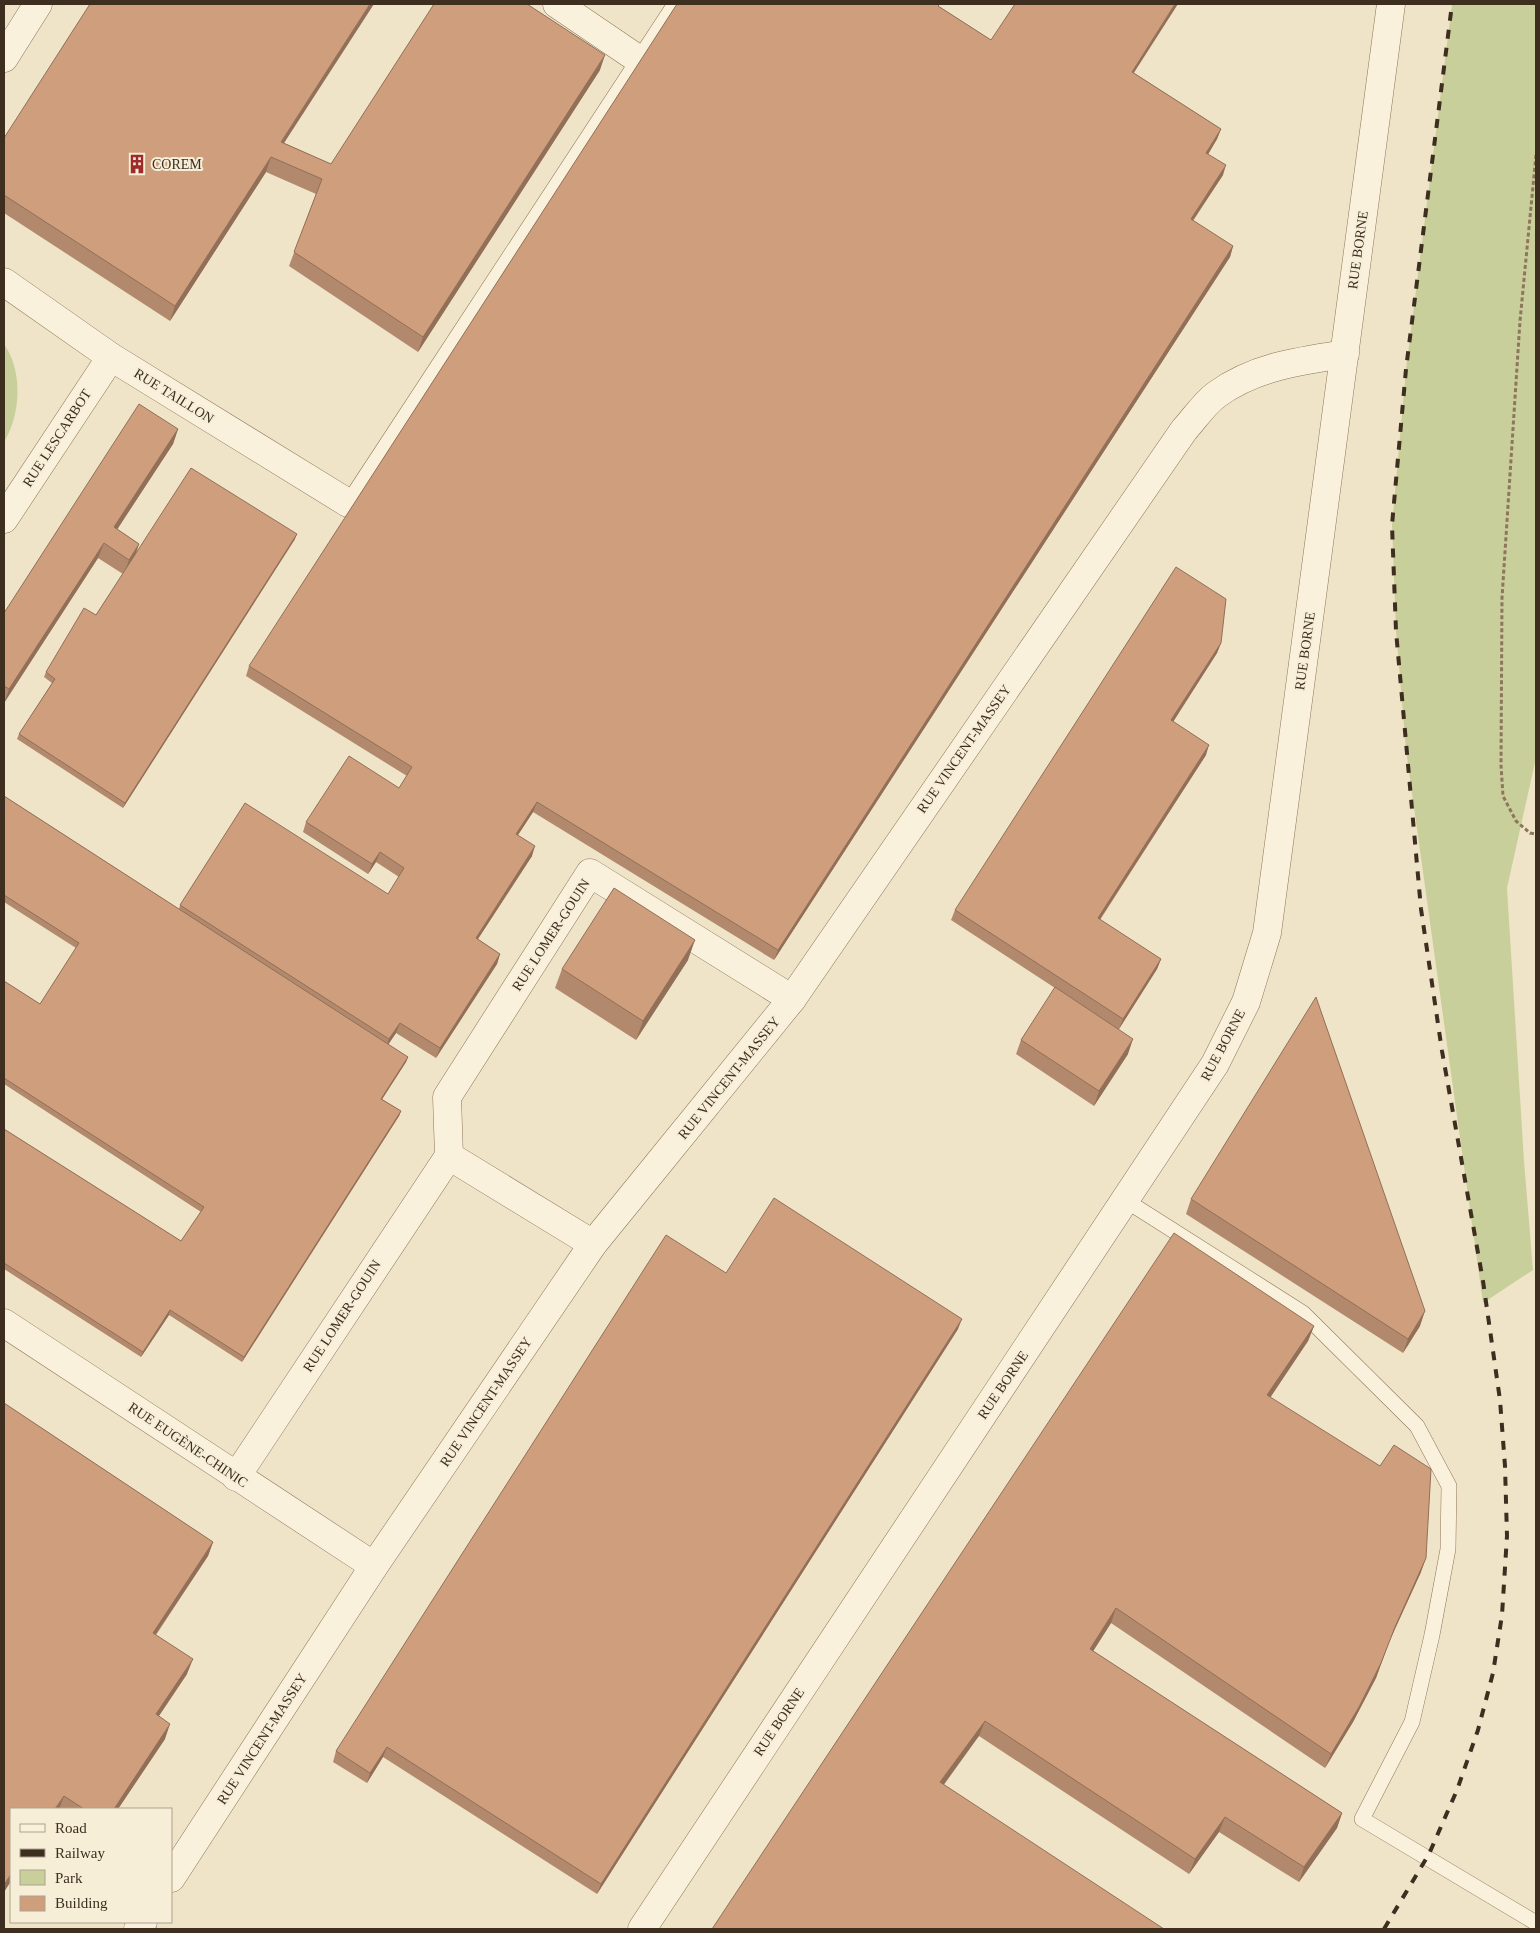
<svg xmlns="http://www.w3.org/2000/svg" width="1540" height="1933" font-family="'Times New Roman',serif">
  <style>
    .green { fill: #c9cf9b }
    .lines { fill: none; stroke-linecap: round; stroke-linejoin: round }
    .service-casing { stroke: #8d765c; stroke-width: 16 }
    .minor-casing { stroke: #8d765c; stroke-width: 29 }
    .path { stroke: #8d765c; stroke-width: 3; stroke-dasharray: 4 2.5; stroke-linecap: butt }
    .service { stroke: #faf1dc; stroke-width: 15 }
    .minor { stroke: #faf1dc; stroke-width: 28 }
    .rail { stroke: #3d2e20; stroke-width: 4; stroke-dasharray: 9 9; stroke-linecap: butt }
    .wall { fill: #b2896c }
    .shaded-wall { fill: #916f58 }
    .building { fill: #cf9f7d; stroke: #916f58 }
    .labels { text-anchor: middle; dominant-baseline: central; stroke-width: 4; stroke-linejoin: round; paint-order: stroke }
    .poi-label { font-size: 14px; fill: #3d2e20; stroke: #f7eed8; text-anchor: start }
    .street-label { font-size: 14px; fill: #3d2e20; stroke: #f7eed8 }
  </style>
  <rect width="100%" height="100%" fill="#f0e4c8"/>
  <g class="green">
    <path d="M1452,4H1536V250H1535L1536,335V758L1507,888L1524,1161L1533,1270L1483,1303L1406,750L1396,631L1392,525L1406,369Z"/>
    <path d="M4,344C23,371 21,414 4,442Z"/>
  </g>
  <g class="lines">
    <defs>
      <g id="service">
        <path d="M348,503L675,4"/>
        <path d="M1125,1200L1303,1313L1417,1426L1449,1486L1448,1549L1432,1635L1412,1722L1362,1819L1536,1923"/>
      </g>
      <g id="minor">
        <path d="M557,4L638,59"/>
        <path d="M4,58L38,4"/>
        <path d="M4,282L111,357L348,503"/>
        <path d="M4,519L111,357"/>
        <path d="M449,1156L593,1244"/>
        <path d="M4,1323L374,1566"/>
        <path d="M236,1477L449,1156L447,1097L590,873L792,999"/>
        <path d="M171,1878L374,1566L593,1244L792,999L1184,430C1194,419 1204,404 1216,395C1254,367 1299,361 1345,354"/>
        <path d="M138,1929L143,1922"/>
        <path d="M642,1929L1215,1064L1246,1002L1267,933L1391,4"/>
      </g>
    </defs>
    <use href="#service" class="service-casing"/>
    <use href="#minor" class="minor-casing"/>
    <path class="path" d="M1536,155L1520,321L1502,598L1501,765L1503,796L1516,821L1530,833L1536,834"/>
    <use href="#service" class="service"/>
    <use href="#minor" class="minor"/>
    <path class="rail" d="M1384,1929L1429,1854L1457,1790L1478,1730L1493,1673L1502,1615L1507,1536L1505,1466L1500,1400L1483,1281L1442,1051L1421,909L1396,631L1392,525L1406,369L1452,4"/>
  </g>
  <g class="wall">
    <path d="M940,7L991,40L1134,73L1221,129L1217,139L1208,154L1223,175L1193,221L1233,246L1230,257L774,960L533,812L518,835L532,856L478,939L500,954L497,964L436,1058L396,1033L388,1045L408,1057L406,1062L382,1099L401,1111L399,1116L242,1362L169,1315L141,1357L4,1269V1129L181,1241L201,1212L4,1084V981L40,1004L76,948L4,902V796L179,909L180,905L388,894L399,877L376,862L368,874L303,832L306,822L399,788L407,776L246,676L249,666Z"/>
    <path d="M600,70L418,352L289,266L316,194L266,172L170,321L4,213V138L284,143L331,164Z"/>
    <path d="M178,429L173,444L117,529L139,544L136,554L295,539L123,808L17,739L19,734L52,683L44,677L46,672L96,615L123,574L98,558L4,703V613Z"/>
    <path d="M1221,643L1217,653L1173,721L1206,755L1100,920L1161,959L1157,969L1119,1029L1128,1054L1094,1106L1016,1054L1021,1040L1055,988L951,920L955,910Z"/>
    <path d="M688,960L636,1040L555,988L562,969Z"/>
    <path d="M1191,1199L1420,1326L1403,1353L1186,1214Z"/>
    <path d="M726,1273L958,1329L597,1894L383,1757L367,1783L333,1762L336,1751Z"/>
    <path d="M1314,1326L1308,1341L1270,1397L1421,1572L1389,1642L1376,1678L1353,1722L1325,1768L1111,1623L1093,1651L1342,1813L1337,1828L1299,1882L1219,1832L1189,1874L979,1736L712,1929Z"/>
    <path d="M4,1403L213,1542L208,1556L156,1635L187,1674L159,1716L165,1739L118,1809H11V1881L4,1892Z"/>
  </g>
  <g class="shaded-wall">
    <path d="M370,4H374L275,157L281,142Z"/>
    <path d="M1175,4H1178L1128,82L1132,72Z"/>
    <path d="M605,55L600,70L418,352L423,337Z"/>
    <path d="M1221,129L1217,139L1203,163L1206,153Z"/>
    <path d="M271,157L266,172L170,321L175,306Z"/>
    <path d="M1226,165L1223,175L1187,229L1191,219Z"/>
    <path d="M1233,246L1230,257L774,960L778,950Z"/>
    <path d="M178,429L173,444L109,542L114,527Z"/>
    <path d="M297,534L295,539L123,808L125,803Z"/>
    <path d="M104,543L98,558L4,703L9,689Z"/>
    <path d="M139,544L134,558L124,574L129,560Z"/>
    <path d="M1221,643L1217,653L1168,730L1171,720Z"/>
    <path d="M1209,745L1206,755L1094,928L1098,918Z"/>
    <path d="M537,802L533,812L512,844L516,834Z"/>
    <path d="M535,846L532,856L472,948L476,938Z"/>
    <path d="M380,852L376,862L368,874L372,864Z"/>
    <path d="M695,940L688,960L636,1040L643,1021Z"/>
    <path d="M500,954L497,964L436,1058L440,1048Z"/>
    <path d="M1161,959L1157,969L1119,1029L1123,1019Z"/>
    <path d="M400,1023L396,1033L385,1049L389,1039Z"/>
    <path d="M1133,1039L1128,1054L1094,1106L1099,1091Z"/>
    <path d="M408,1057L406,1062L379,1104L381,1099Z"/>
    <path d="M401,1111L399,1116L242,1362L244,1357Z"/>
    <path d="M170,1310L169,1315L141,1357L143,1352Z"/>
    <path d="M1425,1311L1420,1326L1403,1353L1408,1339Z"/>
    <path d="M962,1319L958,1329L597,1894L601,1884Z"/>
    <path d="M1314,1326L1308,1341L1262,1410L1267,1395Z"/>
    <path d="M213,1542L208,1556L147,1647L153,1633Z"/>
    <path d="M1426,1558L1421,1572L1389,1642L1376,1678L1353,1722L1325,1768L1331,1754Z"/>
    <path d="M1116,1608L1111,1623L1085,1664L1090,1649Z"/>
    <path d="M193,1659L187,1674L150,1729L156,1714Z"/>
    <path d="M985,1721L979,1736L935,1797L940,1782Z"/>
    <path d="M170,1724L165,1739L118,1809H114Z"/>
    <path d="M387,1747L383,1757L367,1783L370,1773Z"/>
    <path d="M64,1796L59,1809H55Z"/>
    <path d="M1342,1813L1337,1828L1299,1882L1304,1867Z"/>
    <path d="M1225,1817L1219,1832L1189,1874L1195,1859Z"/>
    <path d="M11,1874V1881L4,1892V1885Z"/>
  </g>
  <g class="building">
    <path d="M90,4H370L281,142L331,164L434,4H527L605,55L423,337L294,252L322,179L271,157L175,306L4,195V189L5,188L4,187V138Z"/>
    <path d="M677,4H940L938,6L991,40L1015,4H1175L1132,72L1221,129L1206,153L1226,165L1191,219L1233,246L778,950L537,802L516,834L535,846L476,938L500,954L440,1048L400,1023L389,1039L180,905L245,803L388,894L404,868L380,852L372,864L306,822L349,756L399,788L412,767L249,666Z"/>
    <path d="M139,404L178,429L114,527L139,544L129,560L104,543L9,689L4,686V613Z"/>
    <path d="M191,468L297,534L125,803L19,734L55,679L46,672L84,608L96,615Z"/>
    <path d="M1176,567L1226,599L1221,643L1171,720L1209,745L1098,918L1161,959L1123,1019L955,910Z"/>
    <path d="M4,796L408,1057L381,1099L401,1111L244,1357L170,1310L143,1352L4,1263V1129L181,1241L204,1207L4,1078V981L40,1004L79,943L4,895Z"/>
    <path d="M614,888L695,940L643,1021L562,969Z"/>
    <path d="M1055,987L1133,1039L1099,1091L1021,1040Z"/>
    <path d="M1316,997L1425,1311L1408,1339L1191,1199Z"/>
    <path d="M774,1198L962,1319L601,1884L387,1747L370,1773L336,1751L666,1235L726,1273Z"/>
    <path d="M1174,1233L1314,1326L1267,1395L1380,1466L1394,1445L1431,1469L1426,1558L1395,1627L1381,1663L1359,1707L1331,1754L1116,1608L1090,1649L1342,1813L1304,1867L1225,1817L1195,1859L985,1721L940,1782L1164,1929H712Z"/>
    <path d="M4,1403L213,1542L153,1633L193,1659L156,1714L170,1724L114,1809H84L64,1796L55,1809H11V1874L4,1885Z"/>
  </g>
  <defs>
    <symbol id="building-bare" viewBox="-9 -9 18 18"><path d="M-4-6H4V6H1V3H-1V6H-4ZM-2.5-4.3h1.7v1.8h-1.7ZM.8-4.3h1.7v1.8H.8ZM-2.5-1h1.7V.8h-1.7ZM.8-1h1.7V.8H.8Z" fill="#9e2a2b" stroke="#f7eed8" stroke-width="2.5" paint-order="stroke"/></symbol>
  </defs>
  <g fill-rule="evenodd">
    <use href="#building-bare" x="123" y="150" width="28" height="28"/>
  </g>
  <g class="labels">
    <g class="poi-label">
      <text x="152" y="164">COREM</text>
    </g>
    <g class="street-label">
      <text transform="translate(1358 250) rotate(-82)">RUE BORNE</text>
      <text transform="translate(174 396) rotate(32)">RUE TAILLON</text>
      <text transform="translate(57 438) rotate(-57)">RUE LESCARBOT</text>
      <text transform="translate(1305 651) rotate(-82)">RUE BORNE</text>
      <text transform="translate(964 749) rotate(-55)">RUE VINCENT-MASSEY</text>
      <text transform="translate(551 935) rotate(-57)">RUE LOMER-GOUIN</text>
      <text transform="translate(1223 1045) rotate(-62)">RUE BORNE</text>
      <text transform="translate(729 1078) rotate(-51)">RUE VINCENT-MASSEY</text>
      <text transform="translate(342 1316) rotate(-57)">RUE LOMER-GOUIN</text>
      <text transform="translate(1003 1385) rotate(-56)">RUE BORNE</text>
      <text transform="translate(486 1402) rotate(-56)">RUE VINCENT-MASSEY</text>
      <text transform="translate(188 1445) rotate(34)">RUE EUGÈNE-CHINIC</text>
      <text transform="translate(779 1722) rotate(-56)">RUE BORNE</text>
      <text transform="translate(262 1739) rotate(-57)">RUE VINCENT-MASSEY</text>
    </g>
  </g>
  <rect width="1540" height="1933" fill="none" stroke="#3d2e20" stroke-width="10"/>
  <rect x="10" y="1808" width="162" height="115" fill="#f7eed8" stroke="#ada18e"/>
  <rect x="20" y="1824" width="25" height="8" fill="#faf1dc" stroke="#ada18e"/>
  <text x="55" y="1833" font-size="15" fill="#3d2e20">Road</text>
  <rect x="20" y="1849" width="25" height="8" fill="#3d2e20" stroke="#ada18e"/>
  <text x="55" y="1858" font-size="15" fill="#3d2e20">Railway</text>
  <rect x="20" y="1870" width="25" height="15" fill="#c9cf9b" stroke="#ada18e"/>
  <text x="55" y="1883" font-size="15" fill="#3d2e20">Park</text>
  <rect x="20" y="1896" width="25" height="15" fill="#cf9f7d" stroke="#ada18e"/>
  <text x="55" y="1908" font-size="15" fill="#3d2e20">Building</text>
</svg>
